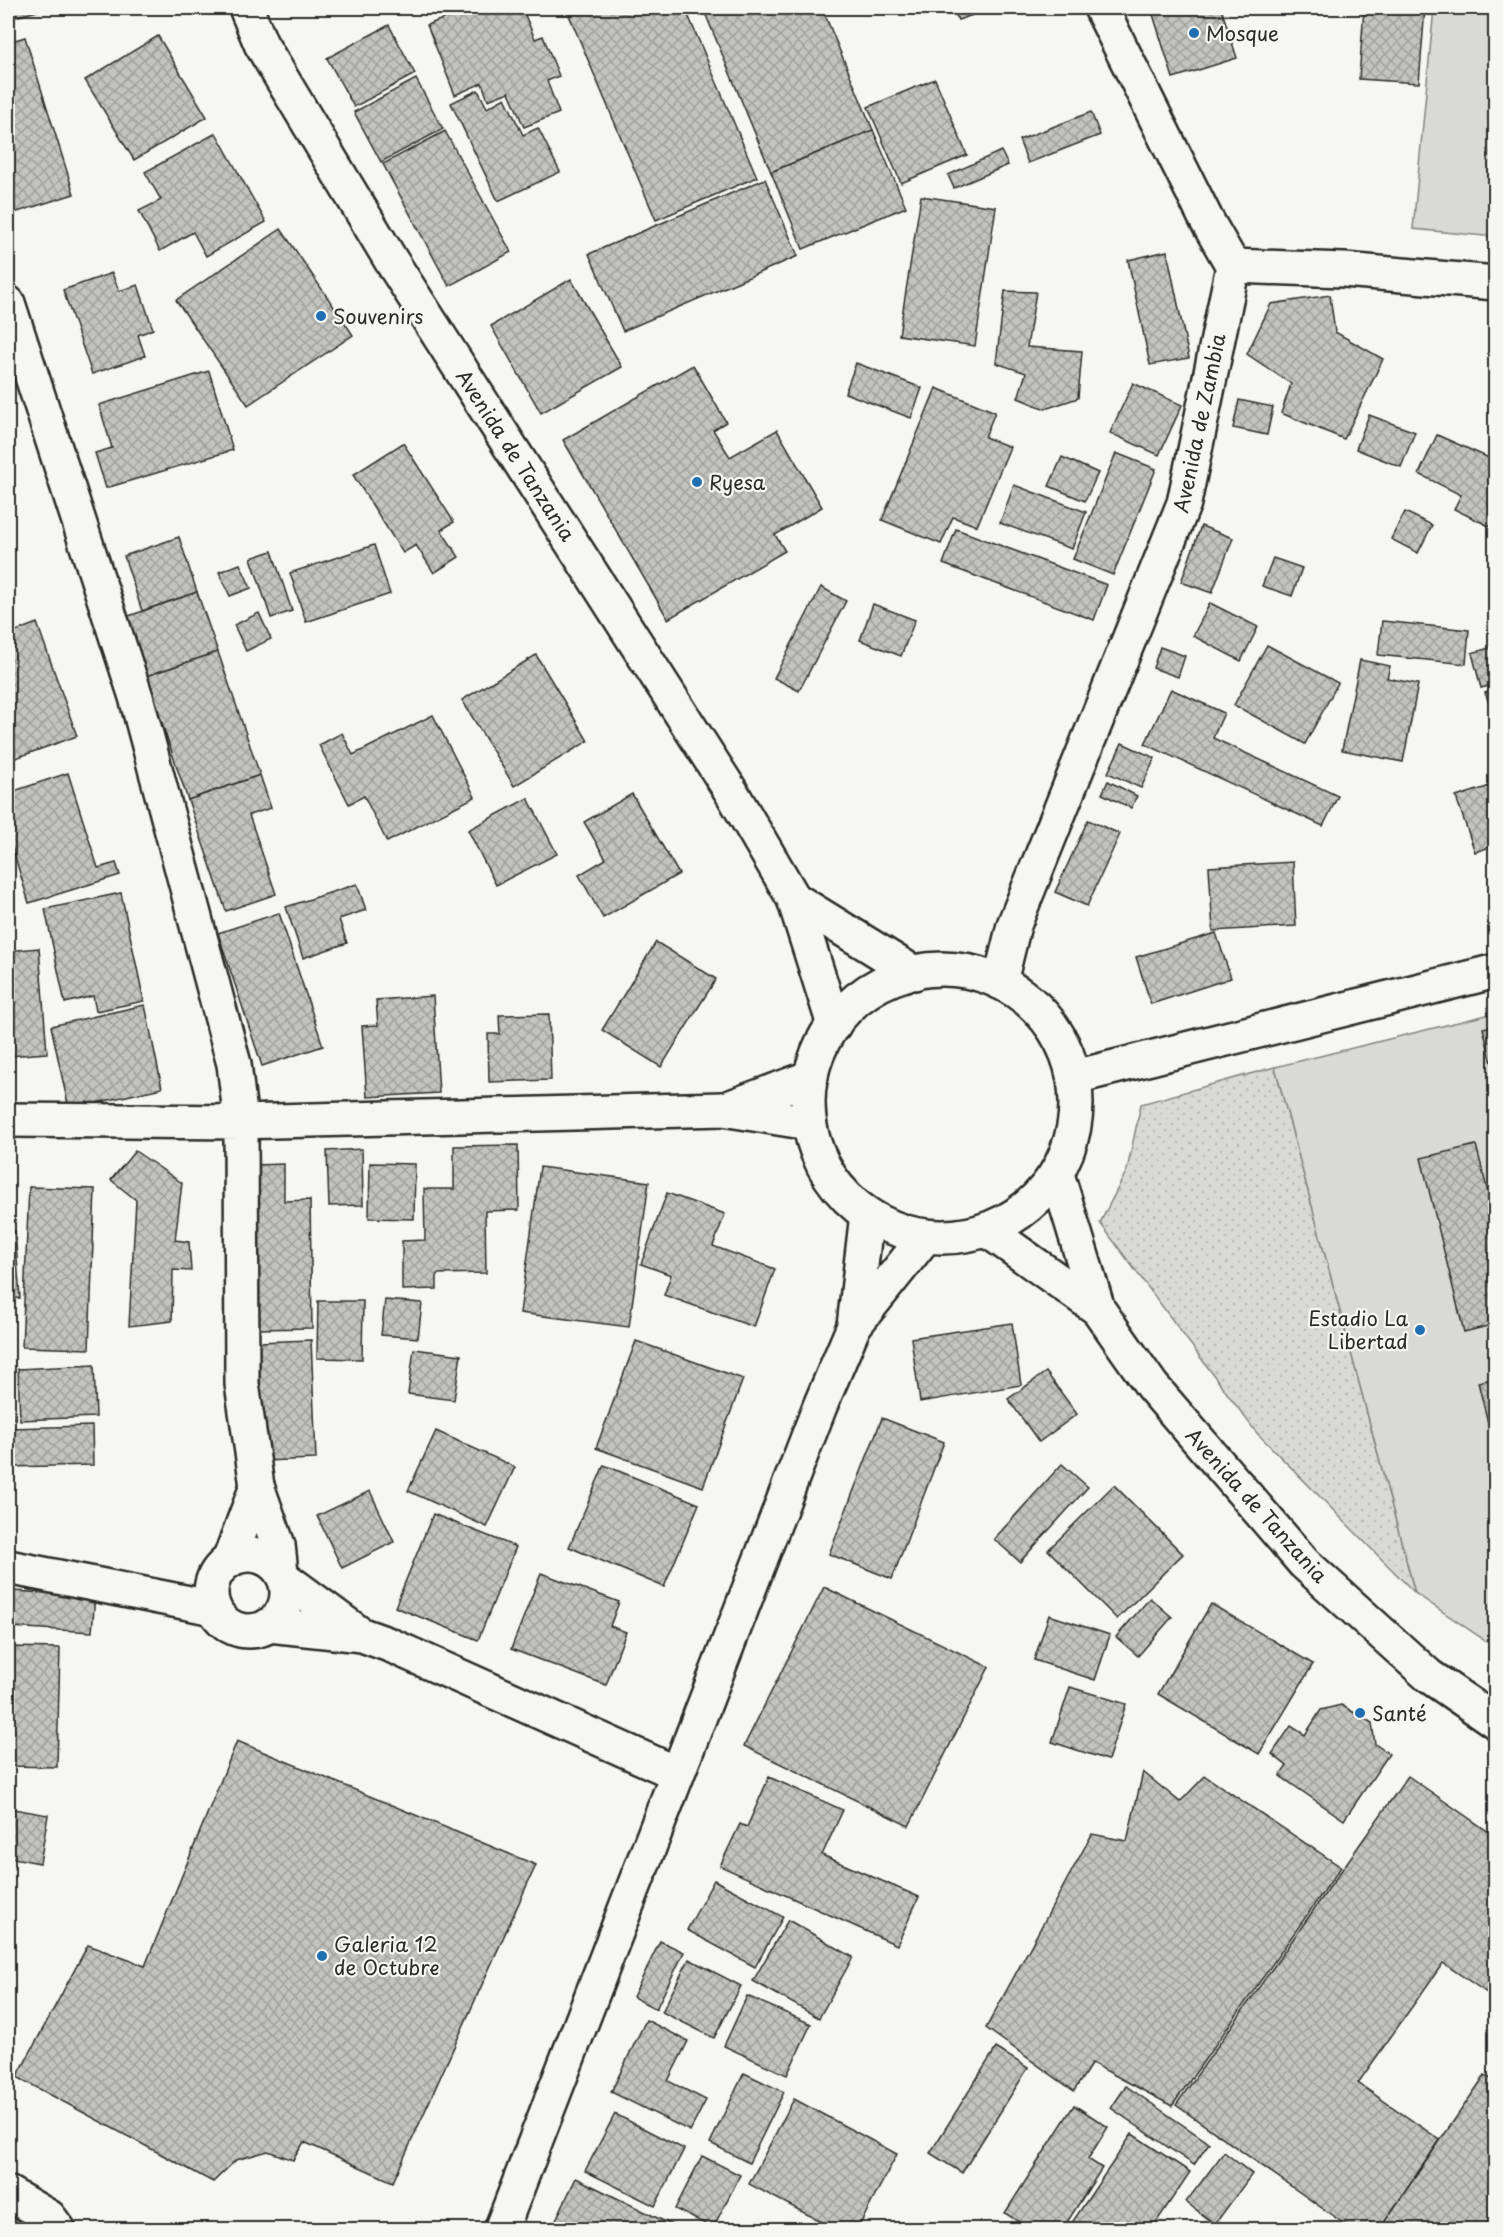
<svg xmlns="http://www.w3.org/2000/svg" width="1503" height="2237" font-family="'Playpen Sans',sans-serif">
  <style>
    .grass { fill: url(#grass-dots); stroke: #828280; stroke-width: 1.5 }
    .garden { fill: #d9d9d5; stroke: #828280; stroke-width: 1.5 }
    .building { fill: url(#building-cross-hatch); stroke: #2b2b2b; stroke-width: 1.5 }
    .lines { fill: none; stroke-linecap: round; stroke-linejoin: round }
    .minor-casing { stroke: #2b2b2b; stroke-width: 38 }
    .major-casing { stroke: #2b2b2b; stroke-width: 38 }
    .minor { stroke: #f6f6f2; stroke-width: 33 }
    .major { stroke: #f6f6f2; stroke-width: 33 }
    .poi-dot { fill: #1f6fb2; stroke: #f6f6f2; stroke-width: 2 }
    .labels { text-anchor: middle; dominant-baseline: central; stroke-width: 4.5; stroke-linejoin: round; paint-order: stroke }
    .poi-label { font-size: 20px; fill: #2b2b2b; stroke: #f6f6f2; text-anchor: start }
    .street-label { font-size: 20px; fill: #2b2b2b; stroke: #f6f6f2 }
  </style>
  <defs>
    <pattern id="grass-dots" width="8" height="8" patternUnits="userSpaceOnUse" patternTransform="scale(1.5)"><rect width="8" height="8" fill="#d9d9d5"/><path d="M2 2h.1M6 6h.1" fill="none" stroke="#babab7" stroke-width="1.8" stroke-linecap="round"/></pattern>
    <pattern id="building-cross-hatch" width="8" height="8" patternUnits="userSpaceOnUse" patternTransform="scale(1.5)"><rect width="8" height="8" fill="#c3c3c0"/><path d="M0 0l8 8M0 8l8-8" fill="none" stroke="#9f9f9c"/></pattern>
  </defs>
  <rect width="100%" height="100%" fill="#f6f6f2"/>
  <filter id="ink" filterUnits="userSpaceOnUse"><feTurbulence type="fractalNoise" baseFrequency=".0167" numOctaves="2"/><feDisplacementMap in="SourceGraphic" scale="12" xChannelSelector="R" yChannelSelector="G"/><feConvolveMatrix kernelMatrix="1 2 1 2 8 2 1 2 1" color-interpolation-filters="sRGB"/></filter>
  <g filter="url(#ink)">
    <path class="grass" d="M1275,1067L1415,1593L1256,1432L1100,1223L1127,1170L1141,1104Z"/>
    <g class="garden">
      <path d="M1434,8H1495V237L1413,229Z"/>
      <path d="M1495,1013V1647L1415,1593L1275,1067Z"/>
    </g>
    <g class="building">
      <path d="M8,8H48L8,19Z"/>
      <path d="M472,8H522L535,39L543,36L559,76L547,81L559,113L524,127L509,92L488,100L482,83L455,95L427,25Z"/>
      <path d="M566,8H685L757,177L656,220Z"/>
      <path d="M703,8H822L873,130L771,172Z"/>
      <path d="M953,8H993L958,20Z"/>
      <path d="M1151,8H1221L1237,58L1173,78Z"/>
      <path d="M1364,8H1425L1419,83L1359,79Z"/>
      <path d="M389,25L415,74L354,107L327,58Z"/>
      <path d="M158,36L207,117L134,160L85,80Z"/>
      <path d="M25,37L74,194L8,215V42Z"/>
      <path d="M416,79L443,129L381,162L354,112Z"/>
      <path d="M935,79L967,155L901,183L868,107Z"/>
      <path d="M478,90L487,108L505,98L523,135L538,128L560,172L498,201L451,103Z"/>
      <path d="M1091,112L1100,135L1028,163L1019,140Z"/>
      <path d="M873,130L906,207L803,249L771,172Z"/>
      <path d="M445,131L511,252L449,286L383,164Z"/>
      <path d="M216,133L266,222L206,256L193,232L160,251L139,211L161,200L145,172Z"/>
      <path d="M1001,151L1008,165L954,188L948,175Z"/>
      <path d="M765,179L798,256L623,331L589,254Z"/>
      <path d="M921,196L996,207L975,346L899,335Z"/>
      <path d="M281,229L353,335L248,405L176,300Z"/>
      <path d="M1167,251L1189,358L1150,365L1128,260Z"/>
      <path d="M112,273L119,291L138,285L153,329L138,335L145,356L92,374L63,290Z"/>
      <path d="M571,279L622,367L541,413L491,326Z"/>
      <path d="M1005,291L1036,292L1027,347L1082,351L1078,398L1045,409L1018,398L1026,373L996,363Z"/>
      <path d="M1330,295L1335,332L1383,359L1344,439L1281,413L1291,384L1247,354L1271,304Z"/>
      <path d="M856,363L922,388L911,418L845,393Z"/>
      <path d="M693,365L726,422L713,430L730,457L777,430L822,507L775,535L785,551L668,619L563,440Z"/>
      <path d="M209,371L233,450L106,488L95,453L112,448L99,405Z"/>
      <path d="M1133,383L1182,405L1159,455L1110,433Z"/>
      <path d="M936,388L995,412L985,437L1010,447L977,526L953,517L941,544L882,520Z"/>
      <path d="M1239,400L1273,407L1267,435L1233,428Z"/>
      <path d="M1369,415L1415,432L1401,467L1356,449Z"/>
      <path d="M1437,435L1496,461V522L1493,528L1454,509L1461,495L1419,474Z"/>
      <path d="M403,443L454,522L441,530L459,557L434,573L416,545L403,553L353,475Z"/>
      <path d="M1116,453L1156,469L1113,575L1073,559Z"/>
      <path d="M1062,457L1098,473L1085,501L1049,486Z"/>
      <path d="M1014,485L1086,512L1072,549L1000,523Z"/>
      <path d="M1405,512L1432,525L1418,553L1391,539Z"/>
      <path d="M1201,526L1233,538L1212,593L1181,582Z"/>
      <path d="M956,529L1107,585L1094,620L943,564Z"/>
      <path d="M179,537L197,592L142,611L124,556Z"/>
      <path d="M374,545L390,594L306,622L290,573Z"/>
      <path d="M272,551L292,611L271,618L251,558Z"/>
      <path d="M1273,558L1302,568L1292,596L1262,586Z"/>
      <path d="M240,564L251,588L230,596L219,572Z"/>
      <path d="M821,587L846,601L799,691L774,678Z"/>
      <path d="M197,592L218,652L146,676L126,617Z"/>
      <path d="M1210,603L1258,627L1241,661L1193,636Z"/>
      <path d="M873,604L915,620L901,656L860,640Z"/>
      <path d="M259,613L271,639L246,651L234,625Z"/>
      <path d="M1382,621L1469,630L1466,664L1378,655Z"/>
      <path d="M37,623L77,736L13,759L8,743V634Z"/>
      <path d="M1267,645L1338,683L1305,744L1234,705Z"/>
      <path d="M1496,646V684L1481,688L1472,653Z"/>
      <path d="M1160,647L1185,656L1178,677L1153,668Z"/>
      <path d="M218,652L260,775L188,800L146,676Z"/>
      <path d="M536,655L588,741L514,786L462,700Z"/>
      <path d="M1360,660L1390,666L1387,678L1418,684L1403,762L1342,750Z"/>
      <path d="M1171,689L1224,713L1213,738L1338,796L1323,826L1145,744Z"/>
      <path d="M1496,689V720L1485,693Z"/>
      <path d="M433,715L475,797L387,842L364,796L349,804L319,745L342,733L353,755Z"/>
      <path d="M1122,743L1155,758L1141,788L1108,773Z"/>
      <path d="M68,773L98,868L116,863L120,875L29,903L8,834V793Z"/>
      <path d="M260,775L271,808L249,815L276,894L226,911L188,800Z"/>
      <path d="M1108,781L1137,796L1131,808L1102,794Z"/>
      <path d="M1496,784V845L1475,852L1456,797Z"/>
      <path d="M632,794L679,874L603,918L579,875L606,859L584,822Z"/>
      <path d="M528,798L557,854L496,885L468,830Z"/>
      <path d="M1088,820L1120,834L1087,906L1055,892Z"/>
      <path d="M1293,862L1296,926L1213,931L1209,867Z"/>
      <path d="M357,884L366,910L339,919L347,943L303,958L286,907Z"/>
      <path d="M121,893L144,1001L96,1011L93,996L65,1003L45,909Z"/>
      <path d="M279,913L323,1046L262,1066L218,933Z"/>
      <path d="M1216,933L1231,978L1151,1004L1136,957Z"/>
      <path d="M656,942L716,979L661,1067L602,1030Z"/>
      <path d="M39,948L47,1053L8,1056V951Z"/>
      <path d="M433,996L439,1093L367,1097L362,1026L378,1025L376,1000Z"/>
      <path d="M145,1005L162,1088L69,1109L51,1026Z"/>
      <path d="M549,1014L551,1080L489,1082L488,1034H500L499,1015Z"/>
      <path d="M1496,1025V1079L1483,1028Z"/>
      <path d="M518,1145L519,1210L485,1211L486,1273L437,1274V1289L402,1290V1241L425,1240L424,1189H454V1146Z"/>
      <path d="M1476,1145L1496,1224V1324L1464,1332L1421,1158Z"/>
      <path d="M362,1149L363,1205L329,1206L327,1151Z"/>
      <path d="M135,1151L182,1183L175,1240L189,1242L191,1271L173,1270L172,1321L129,1326L136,1200L111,1180Z"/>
      <path d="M370,1163L415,1164L414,1219L369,1218Z"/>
      <path d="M284,1164V1201L310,1200L312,1328L256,1329L254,1165Z"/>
      <path d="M540,1167L649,1182L629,1327L520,1313Z"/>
      <path d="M29,1187L95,1189L89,1349L22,1347Z"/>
      <path d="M667,1193L725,1214L713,1246L775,1269L754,1327L664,1295L671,1275L641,1264Z"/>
      <path d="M15,1231L20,1298L10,1299L8,1232Z"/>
      <path d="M385,1300L422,1303L418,1338L381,1335Z"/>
      <path d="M318,1301H363L362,1359L317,1358Z"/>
      <path d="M1012,1323L1021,1385L920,1402L911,1338Z"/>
      <path d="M311,1340L316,1459L262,1461L258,1342Z"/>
      <path d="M636,1341L743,1379L703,1487L596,1448Z"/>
      <path d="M414,1349L461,1355L454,1400L408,1394Z"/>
      <path d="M94,1365L96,1417L20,1420L18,1369Z"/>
      <path d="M1046,1372L1077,1414L1039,1442L1008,1399Z"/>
      <path d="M1496,1378V1455L1478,1382Z"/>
      <path d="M8,1399H12L13,1419H8Z"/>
      <path d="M882,1418L944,1442L892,1579L829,1554Z"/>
      <path d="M92,1426L93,1465L8,1467V1428Z"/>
      <path d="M436,1431L515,1467L487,1527L408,1491Z"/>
      <path d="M1062,1464L1088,1487L1020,1562L994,1539Z"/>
      <path d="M604,1465L699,1504L664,1587L569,1547Z"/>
      <path d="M1114,1485L1183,1554L1117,1619L1048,1550Z"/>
      <path d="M370,1491L394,1542L342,1568L317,1516Z"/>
      <path d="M433,1514L516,1547L478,1640L395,1607Z"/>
      <path d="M541,1573L619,1602L610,1626L626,1632L606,1685L511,1649Z"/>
      <path d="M824,1587L989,1667L909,1826L744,1746Z"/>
      <path d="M13,1591L95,1596L92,1632L10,1627Z"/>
      <path d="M1150,1598L1172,1617L1138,1656L1116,1637Z"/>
      <path d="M1211,1604L1313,1664L1259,1754L1158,1694Z"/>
      <path d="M1049,1615L1110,1635L1095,1680L1034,1660Z"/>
      <path d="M8,1647L60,1648L57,1767L8,1766Z"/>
      <path d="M1070,1687L1126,1704L1108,1760L1052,1742Z"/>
      <path d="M1341,1705L1372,1723L1375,1744L1389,1754L1344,1820L1280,1776L1287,1766L1272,1754L1291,1726L1305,1735L1321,1710Z"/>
      <path d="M237,1741L536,1865L393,2182L304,2142L293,2160L268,2151L236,2160L213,2182L17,2077L88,1945L145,1966Z"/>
      <path d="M1143,1772L1180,1802L1205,1776L1341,1867L1172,2106L1092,2063L1074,2091L986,2028L1092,1834L1127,1841Z"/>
      <path d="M1408,1776L1496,1837V1999L1443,1963L1358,2083L1440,2140L1379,2230H1353L1176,2105Z"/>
      <path d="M769,1777L843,1810L822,1855L919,1897L897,1945L720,1866L740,1824L747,1827Z"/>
      <path d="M8,1808L48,1815L40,1863L8,1857Z"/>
      <path d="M714,1880L783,1917L755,1967L687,1930Z"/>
      <path d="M788,1920L853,1957L819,2018L753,1981Z"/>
      <path d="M660,1941L684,1952L656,2009L633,1997Z"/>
      <path d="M689,1959L741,1986L714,2038L662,2012Z"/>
      <path d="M747,1996L811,2024L787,2075L724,2046Z"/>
      <path d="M646,2020L688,2041L668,2081L706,2100L690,2131L611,2092Z"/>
      <path d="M996,2048L1028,2068L962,2173L930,2153Z"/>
      <path d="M744,2073L784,2092L749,2163L710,2143Z"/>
      <path d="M1485,2075L1496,2082V2230H1379Z"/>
      <path d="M1126,2086L1209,2143L1194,2165L1111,2108Z"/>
      <path d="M794,2099L897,2154L857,2230H837L749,2184Z"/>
      <path d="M1074,2105L1108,2127L1088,2159L1102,2168L1062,2230H1031L1005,2213Z"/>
      <path d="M615,2114L684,2149L655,2206L585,2171Z"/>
      <path d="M1132,2134L1190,2172L1151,2230H1067Z"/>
      <path d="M1224,2152L1252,2174L1215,2224L1186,2202Z"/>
      <path d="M702,2156L740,2175L713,2228L675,2209Z"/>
      <path d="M576,2178L682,2230H551Z"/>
      <path d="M8,2208L15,2211L29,2230H8Z"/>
    </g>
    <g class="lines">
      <defs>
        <g id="minor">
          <path d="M1233,266L1344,270L1496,283"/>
          <path d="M8,303L136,697L234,1064L241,1122L723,1109L809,1123"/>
          <path d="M1000,982L1014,925L1184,503L1233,266L1206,219L1101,8"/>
          <path d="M1075,1077L1496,971"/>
          <path d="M728,1108L811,1077"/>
          <path d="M8,1120L241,1122L242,1384L257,1486L278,1545L281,1572"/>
          <path d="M854,1326L867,1214"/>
          <circle cx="249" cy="1593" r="38"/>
          <path d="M229,1561L257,1486"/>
          <path d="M8,1567L214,1608"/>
          <path d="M284,1578L360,1634"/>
          <path d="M269,1625L362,1635L390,1645L676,1773"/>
          <path d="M8,2193L49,2217L59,2230"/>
          <path d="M501,2230L820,1406L854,1326L926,1236"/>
        </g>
        <g id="major">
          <path d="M246,8L261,44L392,262L732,793L794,899L834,1025"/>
          <path d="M794,899L914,973"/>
          <circle cx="942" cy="1103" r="134"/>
          <path d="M1057,1174L1098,1309L1152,1386L1304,1563L1429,1676L1496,1722"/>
          <path d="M987,1230L1098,1309"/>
        </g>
      </defs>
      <use href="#minor" class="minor-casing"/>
      <use href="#major" class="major-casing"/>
      <use href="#minor" class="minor"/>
      <use href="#major" class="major"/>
    </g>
  </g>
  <g class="poi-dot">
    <circle cx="1194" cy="33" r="6"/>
    <circle cx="321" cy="316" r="6"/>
    <circle cx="697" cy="482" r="6"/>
    <circle cx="1420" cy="1330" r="6"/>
    <circle cx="1360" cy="1713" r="6"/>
    <circle cx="322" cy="1956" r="6"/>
  </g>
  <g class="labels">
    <g class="poi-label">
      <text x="1206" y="33">Mosque</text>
      <text x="333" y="316">Souvenirs</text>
      <text x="709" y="482">Ryesa</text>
      <text x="1408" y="1318" text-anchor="end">Estadio La<tspan x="1408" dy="23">Libertad</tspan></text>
      <text x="1372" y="1713">Santé</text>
      <text x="334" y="1944">Galeria 12<tspan x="334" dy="23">de Octubre</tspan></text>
    </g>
    <g class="street-label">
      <text transform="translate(1199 423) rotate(-78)">Avenida de Zambia</text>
      <text transform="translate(516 455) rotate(57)">Avenida de Tanzania</text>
      <text transform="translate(1257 1505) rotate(48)">Avenida de Tanzania</text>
    </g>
  </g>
  <rect width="1503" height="2237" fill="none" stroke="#f6f6f2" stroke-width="30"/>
  <rect x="15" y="15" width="1473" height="2207" fill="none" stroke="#2b2b2b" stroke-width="2" filter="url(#ink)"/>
</svg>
